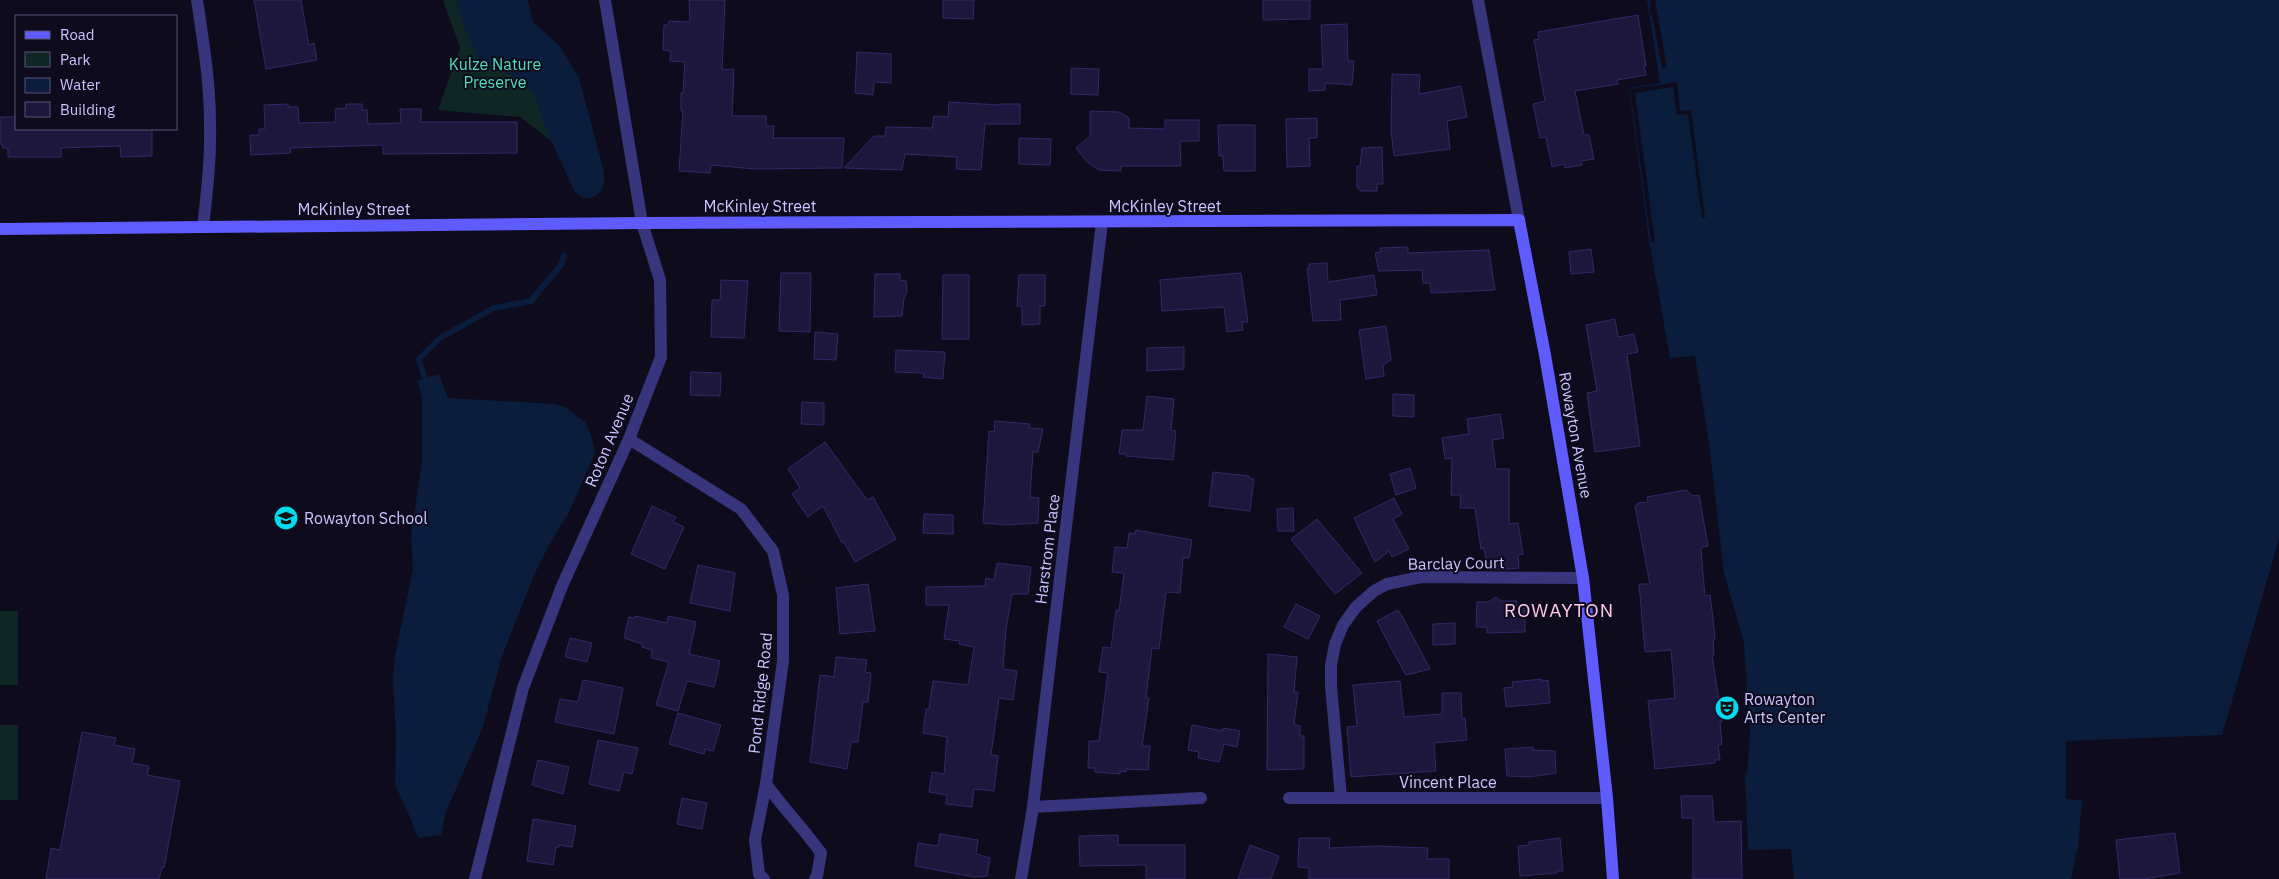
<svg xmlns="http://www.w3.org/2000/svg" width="2279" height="879" font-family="'IBM Plex Sans',sans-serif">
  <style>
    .green { fill: #0e2624 }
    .water { fill: #0a1d3c }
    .pier { fill: #0d0b1c }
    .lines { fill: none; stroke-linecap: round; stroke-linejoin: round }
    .stream { stroke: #0a1d3c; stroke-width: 6 }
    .building { fill: #1e173d; stroke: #342869 }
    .street { stroke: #37357b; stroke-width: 12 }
    .secondary { stroke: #5f5cff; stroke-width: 12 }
    .labels { text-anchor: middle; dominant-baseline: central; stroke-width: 4; stroke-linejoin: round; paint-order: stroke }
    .park-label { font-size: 16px; fill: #51dfba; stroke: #0d0b1c }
    .street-label { font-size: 16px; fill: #cbc5ff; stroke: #0d0b1c }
    .poi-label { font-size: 16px; fill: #cbc5ff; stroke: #0d0b1c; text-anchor: start }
    .quarter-label { font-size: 19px; letter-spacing: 1px; fill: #ffc7eb; stroke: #0d0b1c }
  </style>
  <rect width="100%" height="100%" fill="#0d0b1c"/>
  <g class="green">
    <path d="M443,0H503L567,153L520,117L438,110L460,48Z"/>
    <rect x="0" y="611" width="18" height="74"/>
    <rect x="0" y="725" width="18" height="75"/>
  </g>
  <g class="water">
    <path d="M456,0H528L533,22L559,45L579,78L604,172C605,188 601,199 583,198L575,192L546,130L534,93L517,78L501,71L485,68L480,64L463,23Z"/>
    <path d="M1647,0H2279V539L2222,735L2066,741V799L2082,800L2078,847L2071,879H1794L1791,849L1748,850L1745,774H1747L1750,735L1744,643L1724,573L1709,442L1695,356L1670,358L1649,240L1629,88L1660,83Z"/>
    <path d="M439,374L448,398L555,404L565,407L585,422L591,435L595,453L569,512L549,545L535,573L502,656L483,727L446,812L441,835L418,838L409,815L395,785L396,738L393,679L395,655L413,570L411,536L422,461V398L417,380Z"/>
  </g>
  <g class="pier">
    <path d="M1650,0H1655L1667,67L1662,68L1652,15H1650Z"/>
    <path d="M1677,82L1680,111L1691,110L1705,218H1702L1688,114L1677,115L1673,87L1635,93L1655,242H1651L1630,89Z"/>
  </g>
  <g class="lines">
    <path class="stream" d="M427,386L419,359L440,338L494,308L531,301L561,265L564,256"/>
  </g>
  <g class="building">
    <path d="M254,0H301L309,45L314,43L317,60L266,69Z"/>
    <path d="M689,0H725L722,70L734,69L732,116H766V126H774L773,138H844L842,168L755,169L711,165L710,173L679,171L683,111H681V93H683L685,62L670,61L671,51L663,50L664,25H668L669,21L690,22Z"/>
    <path d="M943,0H974L973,19L943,18Z"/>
    <path d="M1263,0H1310V19L1263,20Z"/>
    <path d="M1638,15L1646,66H1644L1646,75L1617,80L1618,84L1575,91L1584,135H1589L1594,159L1581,161L1582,165L1565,168L1564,164L1552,167L1546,137L1540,138L1533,104L1545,101L1534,40L1539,39L1538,32Z"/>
    <path d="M1347,24L1348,61H1354L1352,85L1325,83V90L1309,91V69H1323L1321,25Z"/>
    <path d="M857,52L891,54V83L874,82L873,95L855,93Z"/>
    <path d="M1071,68L1099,69L1098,95L1071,94Z"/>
    <path d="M1392,74L1420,75L1419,94L1461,86L1467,117L1447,121L1450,149L1394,156L1391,130Z"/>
    <path d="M949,102L1000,105V104H1020V124H985L981,170L956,169L957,157L905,154L902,170L844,168L874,136H885L886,127L932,128L934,116L948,117Z"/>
    <path d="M288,104V107H298L299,123L336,122L335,109L346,108V104H362V110H367L368,124L401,123L400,109H421V122H517V153L383,154V145L290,148L291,153L251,155L250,135H259V129H265L264,105Z"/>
    <path d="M1090,111L1119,112L1129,118V128L1165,129V120H1199V141H1180L1181,166H1121V171L1099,170L1087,162L1076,148L1090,136Z"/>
    <path d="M0,117H16V129H152V156L121,157L120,146L61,148V157H8V148H3L2,144H0Z"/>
    <path d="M1317,118V138H1309L1310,166L1287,167L1286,119Z"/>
    <path d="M1218,125H1255V171H1224L1223,156H1219Z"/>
    <path d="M1019,138L1051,139L1050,165L1019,164Z"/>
    <path d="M1382,147L1383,184H1377V191H1360V188H1357V166H1360L1362,148Z"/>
    <path d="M1408,247V253L1489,250L1495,290L1431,293L1430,283H1423L1422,270L1379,271L1375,253L1381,252L1380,248Z"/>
    <path d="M1591,249L1594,272L1571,274L1569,252Z"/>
    <path d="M1327,263L1328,282L1374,275L1377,295L1340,300L1341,320L1313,321L1307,268H1309V264Z"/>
    <path d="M781,273H811L810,332L779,331Z"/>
    <path d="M1241,273L1248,322H1242L1243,330L1227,332L1224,307L1162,311L1160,280Z"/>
    <path d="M875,274H900V281L906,280L907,292L904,298L902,316L874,317Z"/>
    <path d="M943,275H969V339H942Z"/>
    <path d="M1019,275H1045V306H1040V324L1022,325V306H1017Z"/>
    <path d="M721,280L748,281L744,338L711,337L712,300H720Z"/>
    <path d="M1615,319L1618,337L1634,334L1638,352L1627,354L1640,446L1595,452L1587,393L1597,391L1586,325Z"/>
    <path d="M1386,326L1391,360L1383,365L1384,376L1366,379L1359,330Z"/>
    <path d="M815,332L838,334L836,360L814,359Z"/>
    <path d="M1184,347V369L1147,371V348Z"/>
    <path d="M896,350L945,352L943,379L923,377L924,373L895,372Z"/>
    <path d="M691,372L721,373L720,396L690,395Z"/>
    <path d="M1393,394L1414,395V417L1393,416Z"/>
    <path d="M1147,396L1174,399L1171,430L1176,431L1173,460L1126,456V454H1119L1122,430H1143Z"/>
    <path d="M802,402L824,403V425L801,424Z"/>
    <path d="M1500,414L1504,438L1492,440L1496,469H1509V524L1518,523L1523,554L1518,555L1519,568L1509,569H1495L1494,564L1487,565L1484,548L1481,549L1475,508H1460L1461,495H1451L1452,458L1445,459L1442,438L1469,434L1467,419Z"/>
    <path d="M995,421L1030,424L1029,428L1043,429L1038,452H1033L1030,497L1039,498L1038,523L1006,525L983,523L989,431L994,432Z"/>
    <path d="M825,442L867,500L873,497L896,539L855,562L844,542L842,543L823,506L808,517L792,494L800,488L788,469Z"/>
    <path d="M1410,468L1416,488L1396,495L1390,474Z"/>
    <path d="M1213,472L1249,476V478L1254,479L1250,511L1209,506Z"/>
    <path d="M1686,490L1693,496L1699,495L1708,546L1702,547L1701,551L1705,596L1710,595L1713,618L1715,640H1713L1714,655H1712L1722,722H1720L1722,744L1718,745L1720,760H1715V763L1655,769L1648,701L1675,698L1671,650L1645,652L1639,584H1650L1635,506L1638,505L1637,503L1648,502L1647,497Z"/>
    <path d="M1394,498L1402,514L1393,519L1409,549L1392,557L1389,551L1375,562L1354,518Z"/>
    <path d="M652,506L676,517L673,522L684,527L665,569L631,554Z"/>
    <path d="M1293,508L1294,531H1278L1277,509Z"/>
    <path d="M924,514L953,515V534L923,533Z"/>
    <path d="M1317,519L1362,573L1335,594L1291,539Z"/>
    <path d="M1136,530L1192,540L1189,558H1183L1180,593L1166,592L1159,649L1152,648L1146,697L1149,698L1142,746H1150L1148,770L1126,769V772L1120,771V774L1095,772V768H1088L1089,741H1099L1108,673L1099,672L1103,647L1111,648L1116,610L1119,611L1124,573L1112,572L1115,547L1127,548L1129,533L1135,534Z"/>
    <path d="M997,563L1031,567L1028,594H1012L1006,629L1003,669L1017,671L1013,700L999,698L991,755L998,756L994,791L974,789L972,807L946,804L947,795L929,792L932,772L944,774L947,737L923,733L926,709H929L933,681L968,685L974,647L959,644L960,641L944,639L949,605H926V587L985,586L986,578L994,580Z"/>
    <path d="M698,565L735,573L730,611L690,603Z"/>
    <path d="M868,584L875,631L840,634L836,588Z"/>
    <path d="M1496,597L1501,601H1517L1516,605H1525V632L1487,633V627H1476L1477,602H1488Z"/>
    <path d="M1296,604L1320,616L1308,639L1284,627Z"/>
    <path d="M1398,610L1402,616L1430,669L1406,675L1393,652L1377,621Z"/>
    <path d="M635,616L667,623L668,616L696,622L689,654L720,661L714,687L687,681L678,711L656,705L669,662L651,658L652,650L642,647V644L624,638L629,617L635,618Z"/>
    <path d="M1455,623V644L1433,645V624Z"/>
    <path d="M570,638L592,643L587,662L565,657Z"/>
    <path d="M1268,654L1297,657L1294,692H1298L1294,724L1300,726V736H1304V769L1267,770Z"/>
    <path d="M836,657L867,660L865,672L871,673L868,702H863L858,742H851L847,769L810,762L820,675L834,677Z"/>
    <path d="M1542,679V681L1548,680L1550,703L1506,707L1504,688L1513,687L1512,682Z"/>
    <path d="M583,680L623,688L614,734L555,722L560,699L578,702Z"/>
    <path d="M1400,681L1404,717L1442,714V693H1461L1462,719L1465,718L1467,740L1434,743L1436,771L1351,777L1347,727L1357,726L1353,685Z"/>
    <path d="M678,713L721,725L713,751L705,749L704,754L669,744Z"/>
    <path d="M1192,725L1223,731V728L1240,731L1237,747L1224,744L1219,762L1198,758L1199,752L1188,750Z"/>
    <path d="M82,732L116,738L114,745L135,749L132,763L149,766L147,775L180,781L164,868L162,867L159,879H46L51,848L60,850Z"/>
    <path d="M598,740L638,748L632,774L624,772L619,791L589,784Z"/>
    <path d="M1533,747V750L1555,751L1556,773L1530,777L1507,776L1505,749Z"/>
    <path d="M538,760L569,767L563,794L532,785Z"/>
    <path d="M1681,796H1712L1714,822L1741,821L1742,879H1693V818H1682Z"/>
    <path d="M682,798L707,803L702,829L677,824Z"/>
    <path d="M533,819L576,826L572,847L559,845V847H556L553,865L527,861Z"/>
    <path d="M2175,833L2180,873L2144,879H2120L2116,840Z"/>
    <path d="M940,834L978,840L976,854L990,858L987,876L974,877L915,866L918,843L938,846Z"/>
    <path d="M1118,835V845H1185V879H1146V865L1080,866L1079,836Z"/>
    <path d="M1299,838H1330L1329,848L1377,846L1428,848L1427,859H1449V879H1309V868L1298,867Z"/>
    <path d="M1560,838L1563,871H1557V873L1520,876L1518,846L1529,845V842Z"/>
    <path d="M1250,845L1279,856L1271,879H1238Z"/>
  </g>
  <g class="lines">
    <g class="street">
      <path d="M197,0C203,40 210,82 210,123C211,157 207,192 203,227"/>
      <path d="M1478,0L1519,220"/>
      <path d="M629,439L741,509L773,551L783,595V661L766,784L755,840L759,874L764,879"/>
      <path d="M766,784C783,808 804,829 821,853L817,876L815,879"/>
      <path d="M1289,798H1607"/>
      <path d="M1341,798L1331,686V665L1335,644L1343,625L1356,607L1374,591L1387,584L1421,577L1583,578"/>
      <path d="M1033,807L1201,798"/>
      <path d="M475,879L523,688L562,586L629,439L661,357L660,280L642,223L605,0"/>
      <path d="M1021,879L1033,807L1102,222"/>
    </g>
    <path class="secondary" d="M0,229L642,223L1519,220L1545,355L1583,578L1607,798L1613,879"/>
  </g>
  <defs>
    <symbol id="school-disc" viewBox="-11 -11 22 22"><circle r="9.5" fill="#00dbf0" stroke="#0d0b1c"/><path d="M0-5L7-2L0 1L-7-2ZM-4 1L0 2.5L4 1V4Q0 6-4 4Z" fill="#111"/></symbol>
    <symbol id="theatre-disc" viewBox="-11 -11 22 22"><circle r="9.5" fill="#00dbf0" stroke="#0d0b1c"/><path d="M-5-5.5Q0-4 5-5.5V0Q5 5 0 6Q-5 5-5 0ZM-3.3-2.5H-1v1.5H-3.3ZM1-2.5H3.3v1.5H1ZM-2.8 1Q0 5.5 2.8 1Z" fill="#111"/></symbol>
  </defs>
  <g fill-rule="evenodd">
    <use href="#school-disc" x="272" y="504" width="28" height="28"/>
    <use href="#theatre-disc" x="1713" y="694" width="28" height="28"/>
  </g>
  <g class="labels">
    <g class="park-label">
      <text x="495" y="64">Kulze Nature<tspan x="495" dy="18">Preserve</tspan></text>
    </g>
    <g class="street-label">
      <text x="760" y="206">McKinley Street</text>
      <text x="1165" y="206">McKinley Street</text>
      <text x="354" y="209">McKinley Street</text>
      <text transform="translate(1576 435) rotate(80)">Rowayton Avenue</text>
      <text transform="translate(609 440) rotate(-67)">Roton Avenue</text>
      <text transform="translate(1047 549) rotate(-83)">Harstrom Place</text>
      <text transform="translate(1456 563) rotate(-1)">Barclay Court</text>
      <text transform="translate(760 693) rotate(-84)">Pond Ridge Road</text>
      <text x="1448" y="782">Vincent Place</text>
    </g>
    <g class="poi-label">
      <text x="304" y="518">Rowayton School</text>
      <text x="1744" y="699">Rowayton<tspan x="1744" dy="18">Arts Center</tspan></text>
    </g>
    <g class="quarter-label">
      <text x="1559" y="610">ROWAYTON</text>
    </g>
  </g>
  <rect x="15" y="15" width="162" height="115" fill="#0d0b1c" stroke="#595577"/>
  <rect x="25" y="31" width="25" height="8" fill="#5f5cff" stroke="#595577"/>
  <text x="60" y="40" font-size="15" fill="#cbc5ff">Road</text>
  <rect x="25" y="52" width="25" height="15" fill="#0e2624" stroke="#595577"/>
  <text x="60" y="65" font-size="15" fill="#cbc5ff">Park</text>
  <rect x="25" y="78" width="25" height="15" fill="#0a1d3c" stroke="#595577"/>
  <text x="60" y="90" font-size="15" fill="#cbc5ff">Water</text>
  <rect x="25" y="102" width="25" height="15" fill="#1e173d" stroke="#595577"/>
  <text x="60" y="115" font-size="15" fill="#cbc5ff">Building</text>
</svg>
